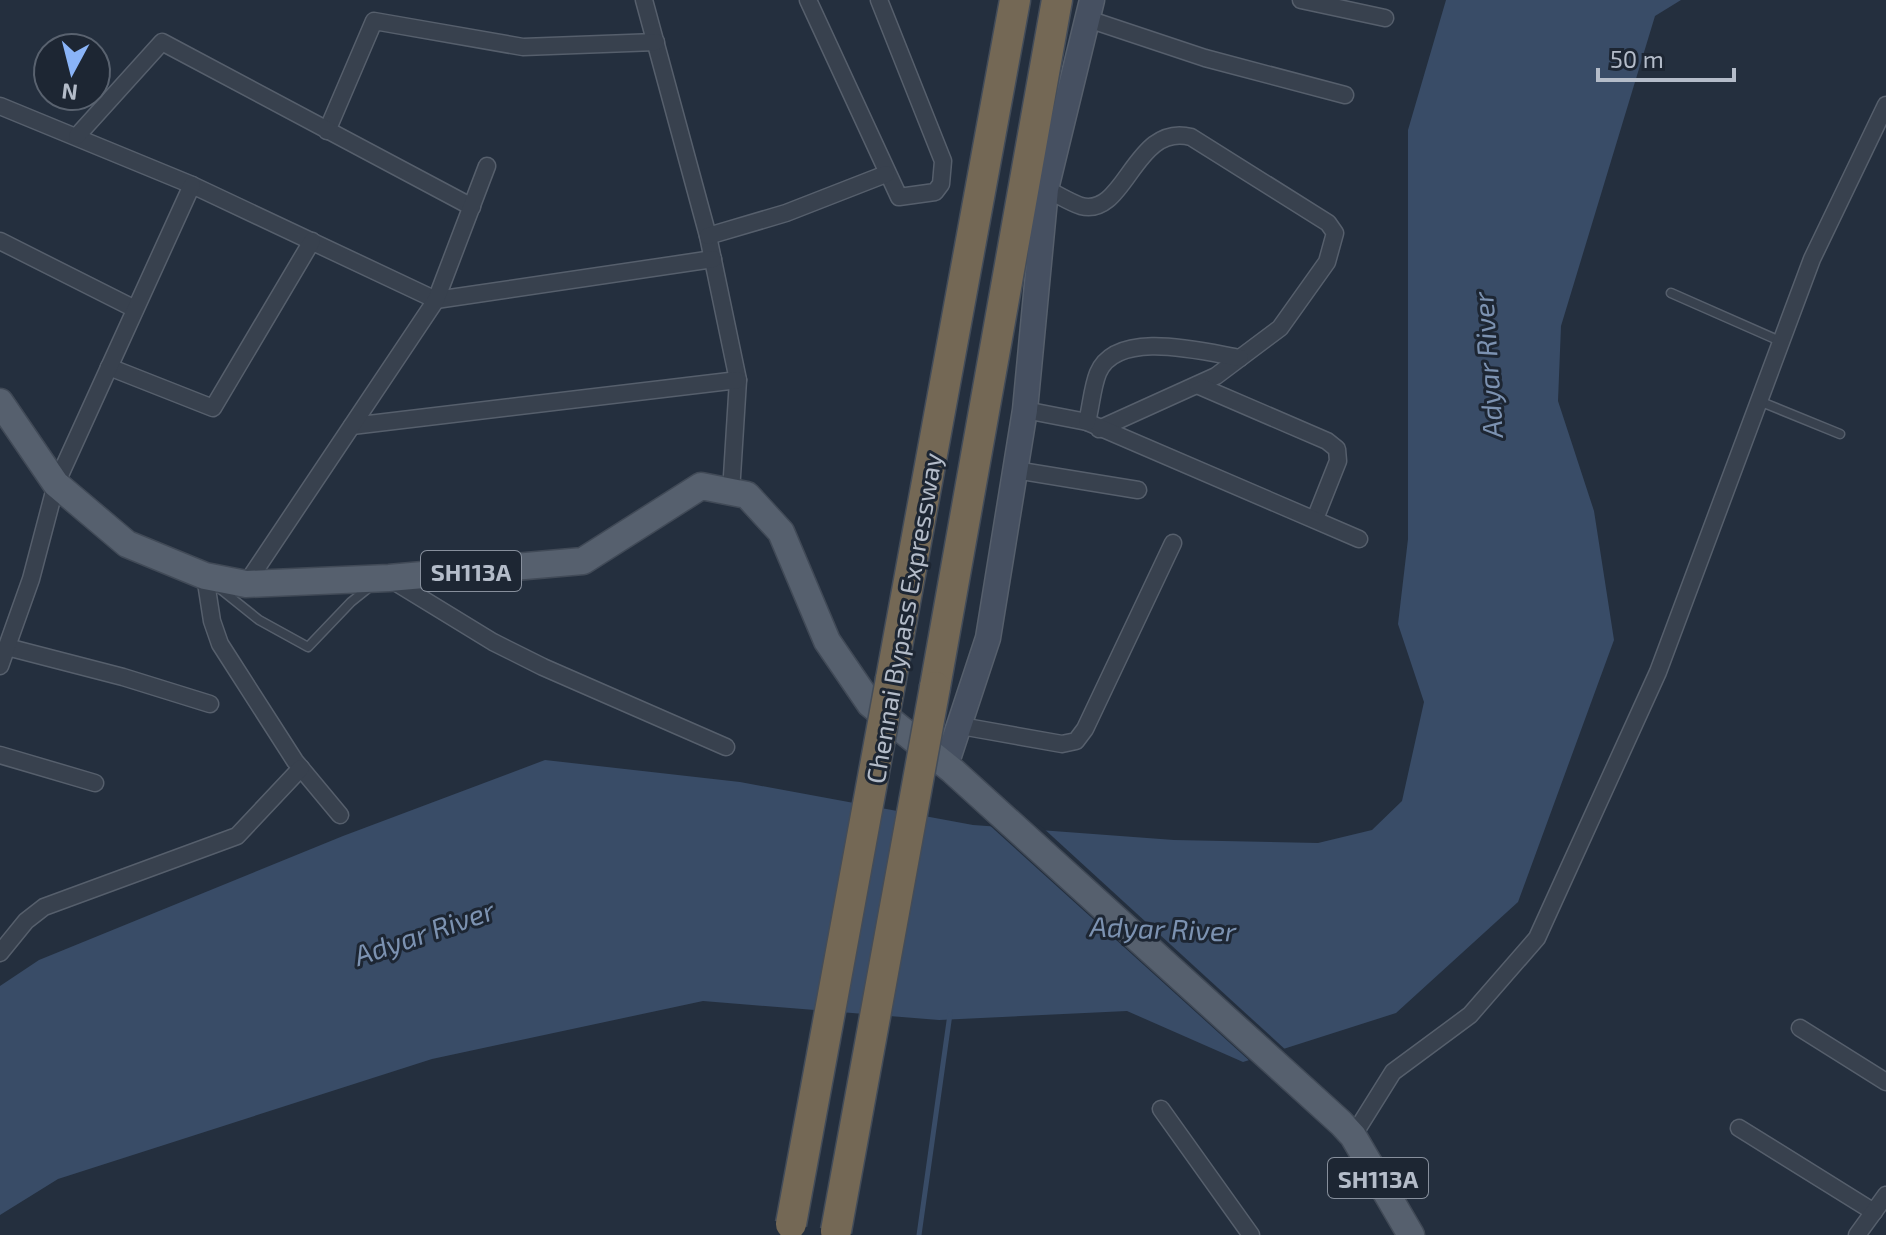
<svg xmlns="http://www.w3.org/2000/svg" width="1886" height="1235" font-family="'Exo 2',sans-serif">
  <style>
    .water { fill: #394c67 }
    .pier { fill: #242f3e }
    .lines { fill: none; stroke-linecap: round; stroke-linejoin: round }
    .stream { stroke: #394c67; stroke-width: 5 }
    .lane-casing { stroke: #565f6c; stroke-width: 11 }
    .street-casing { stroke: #565f6c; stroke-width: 19 }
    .secondary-casing { stroke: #565f6c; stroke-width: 27 }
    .primary-casing { stroke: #414a57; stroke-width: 29 }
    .highway-casing { stroke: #434c59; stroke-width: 33 }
    .lane { stroke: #38414e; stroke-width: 8 }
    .street { stroke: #38414e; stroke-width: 16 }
    .secondary { stroke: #465061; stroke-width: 24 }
    .primary { stroke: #56606e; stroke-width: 26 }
    .highway { stroke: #746855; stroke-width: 30 }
    .highway-bridge-casing { stroke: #434c59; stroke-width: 33; stroke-linecap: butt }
    .highway-bridge { stroke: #746855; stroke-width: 30 }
    .labels { text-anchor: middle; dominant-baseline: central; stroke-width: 6; stroke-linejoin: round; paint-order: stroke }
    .shield { fill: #1d2633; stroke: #878f9c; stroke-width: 2 }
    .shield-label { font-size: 24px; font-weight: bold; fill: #b4bcc9 }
    .street-label { font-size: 26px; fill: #b4bcc9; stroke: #1d2633 }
    .water-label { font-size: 28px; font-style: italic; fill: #7c92b1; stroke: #1d2633 }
  </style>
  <rect width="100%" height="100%" fill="#242f3e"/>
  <path class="water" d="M1446,0H1681L1655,16L1561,326L1558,401L1594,511L1614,640L1518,902L1396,1013L1243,1062L1127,1011L939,1020L703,1001L432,1059L58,1179L0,1215V986L39,960L343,836L545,760L740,782L973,825L1174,840L1318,843L1372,830L1402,801L1424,702L1398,624L1408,539V130Z"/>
  <path class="pier" d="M986,822L1041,826L1288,1052L1252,1063Z"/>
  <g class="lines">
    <path class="stream" d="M919,1235L950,1014"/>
    <defs>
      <g id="lane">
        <path d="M1671,293L1780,341"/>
        <path d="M1759,401L1840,434"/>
        <path d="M219,588L259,620L308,647L351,602L371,586"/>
      </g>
      <g id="street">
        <path d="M644,0L708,236L738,380L731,492"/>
        <path d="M808,0L899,197L935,192L941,184L943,161L879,0"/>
        <path d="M1301,0L1385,18"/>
        <path d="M1088,19L1205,58L1345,95"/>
        <path d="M0,106L192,185L436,300L713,259"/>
        <path d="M327,131L374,21L523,47L656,42"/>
        <path d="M77,136L162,42L472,207"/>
        <path d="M1046,189C1057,194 1069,202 1081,206C1126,218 1134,122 1191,137L1328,223L1335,233L1327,262L1280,328L1216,376L1099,429"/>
        <path d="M708,236L786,213L886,174"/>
        <path d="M0,241L135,309"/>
        <path d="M109,367L213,408L312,241"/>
        <path d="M1197,385L1327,441L1337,449L1338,461L1315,519"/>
        <path d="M1025,410L1087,422L1359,539"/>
        <path d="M1087,422C1091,407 1092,388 1098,373C1117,328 1204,352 1240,358"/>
        <path d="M352,426L738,380"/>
        <path d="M1015,470L1138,490"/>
        <path d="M205,576L212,621L220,644L295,761L340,815"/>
        <path d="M390,579L493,642L543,667L726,747"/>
        <path d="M246,584L436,300L487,166"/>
        <path d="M7,647L123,677L210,704"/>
        <path d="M0,666L31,579L56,484L192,185"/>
        <path d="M961,726L1062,744L1076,741L1085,729L1173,543"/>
        <path d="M0,755L95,783"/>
        <path d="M0,953L26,921L44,907L237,836L301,768"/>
        <path d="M1800,1028L1886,1082"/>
        <path d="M1161,1109L1251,1235"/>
        <path d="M1739,1128L1874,1212"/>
        <path d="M1353,1136L1393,1072L1470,1015L1537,938L1658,672L1812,259L1886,105"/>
        <path d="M1857,1235L1886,1195"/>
      </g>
      <path id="secondary" d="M946,765L988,638L1025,410L1046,189L1092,0"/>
      <path id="primary" d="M0,402L56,484L127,544L205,576L246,584L389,578L583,561L701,486L747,495L781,532L827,641L870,704L953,771L1341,1123L1353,1136L1411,1235"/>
      <g id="highway">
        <path d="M891,679L1015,0"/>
        <path d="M935,687L1057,0"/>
      </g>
    </defs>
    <use href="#lane" class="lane-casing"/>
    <use href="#street" class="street-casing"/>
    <use href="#secondary" class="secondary-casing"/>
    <use href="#primary" class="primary-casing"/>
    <use href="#highway" class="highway-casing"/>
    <use href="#lane" class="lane"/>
    <use href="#street" class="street"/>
    <use href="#secondary" class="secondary"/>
    <use href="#primary" class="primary"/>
    <use href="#highway" class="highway"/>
    <defs>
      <g id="highway-bridge">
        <path d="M791,1224L891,679"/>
        <path d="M836,1231L935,687"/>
      </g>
    </defs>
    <use href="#highway-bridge" class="highway-bridge-casing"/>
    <use href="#highway-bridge" class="highway-bridge"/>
  </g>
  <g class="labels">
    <g class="shield">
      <rect x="421" y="551" width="100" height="40" rx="6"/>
      <rect x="1328" y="1158" width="100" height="40" rx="6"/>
    </g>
    <g class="shield-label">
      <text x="471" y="571">SH113A</text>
      <text x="1378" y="1178">SH113A</text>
    </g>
    <g class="street-label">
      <text transform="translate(903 618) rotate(-80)">Chennai Bypass Expressway</text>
    </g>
    <g class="water-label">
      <text transform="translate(1487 365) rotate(-94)">Adyar River</text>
      <text transform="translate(1163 928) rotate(2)">Adyar River</text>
      <text transform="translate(424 932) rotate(-19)">Adyar River</text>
    </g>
  </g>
  <g transform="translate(72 72) rotate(187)"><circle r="38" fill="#1d2633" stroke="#59626f" stroke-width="2"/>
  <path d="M0-6L14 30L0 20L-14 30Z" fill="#8ab4f8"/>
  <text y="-12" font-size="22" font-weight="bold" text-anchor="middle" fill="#b4bcc9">N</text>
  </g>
  <path d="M1598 68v12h136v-12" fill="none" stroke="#b4bcc9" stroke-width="4"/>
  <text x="1610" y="68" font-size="24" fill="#b4bcc9" stroke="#1d2633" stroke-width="6" paint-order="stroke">50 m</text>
</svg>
